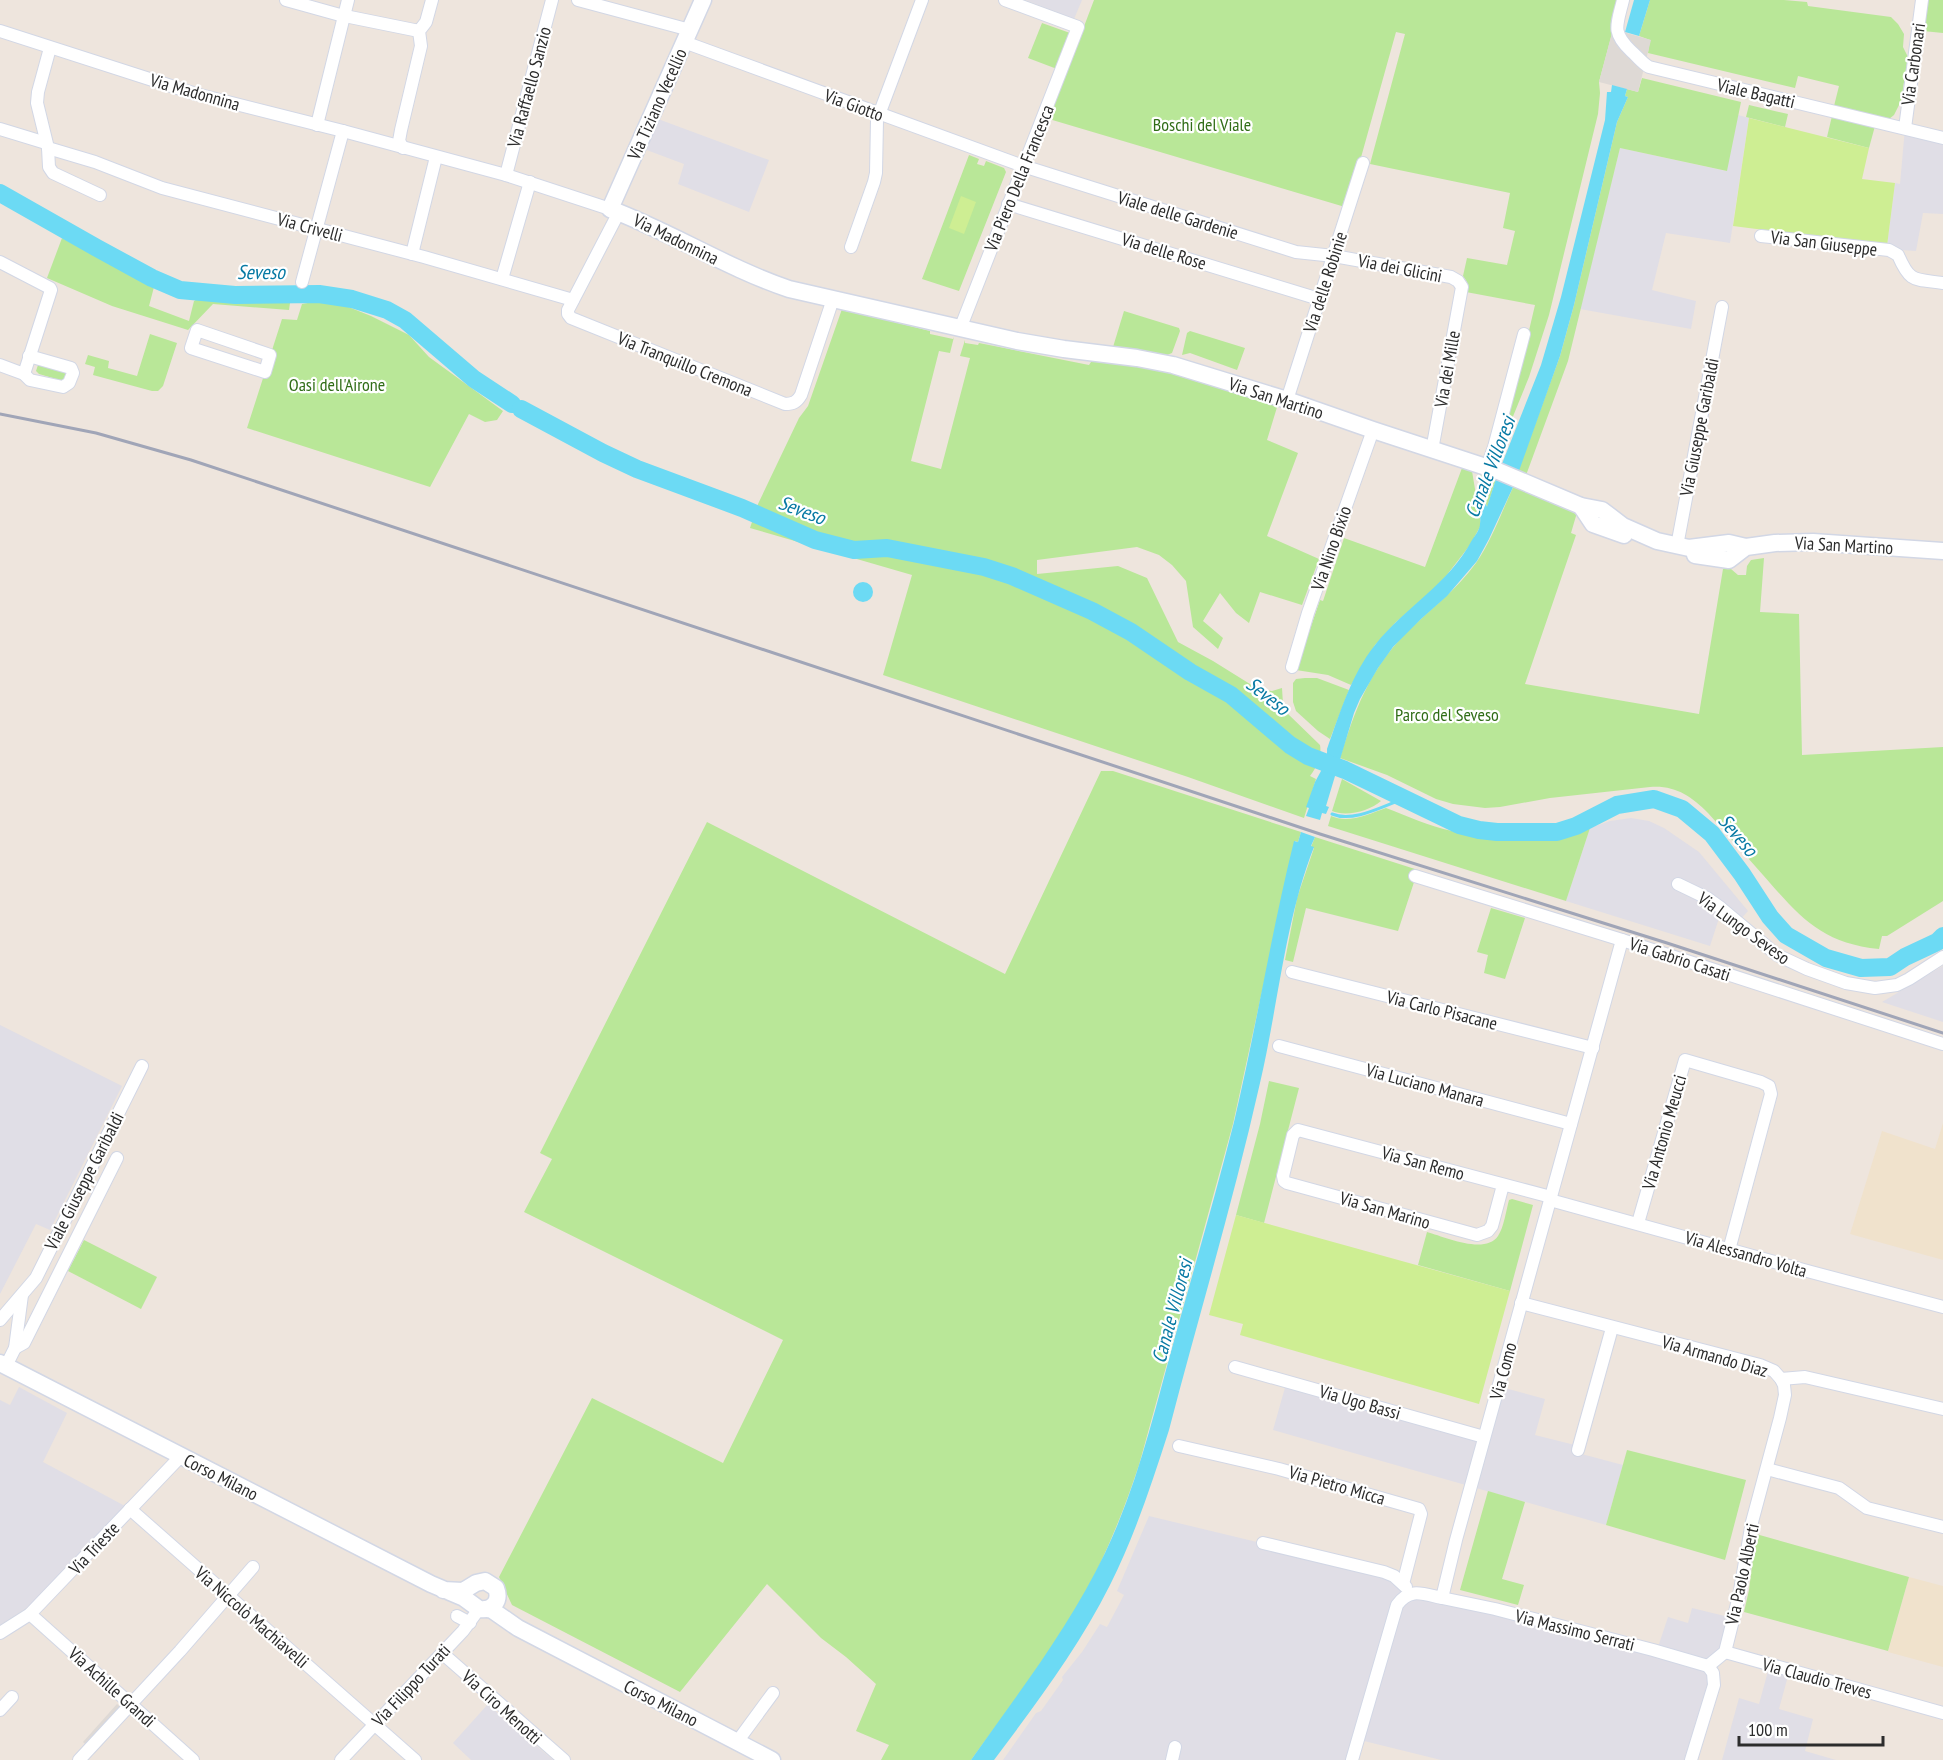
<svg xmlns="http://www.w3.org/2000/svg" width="1943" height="1760" font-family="'PT Sans Narrow',sans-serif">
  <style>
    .industrial { fill: #e0dee6 }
    .education { fill: #f0e2cc }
    .green { fill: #b9e798 }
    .pitch { fill: #ceee93 }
    .plaza { fill: #ded9d5 }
    .water { fill: #6cdaf4 }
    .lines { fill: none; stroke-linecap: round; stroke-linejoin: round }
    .stream { stroke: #6cdaf4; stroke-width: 3 }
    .river { stroke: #6cdaf4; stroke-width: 18 }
    .street-casing { stroke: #d2d7e5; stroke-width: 14 }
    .secondary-casing { stroke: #d2d7e5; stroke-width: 19 }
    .street { stroke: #fff; stroke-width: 12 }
    .secondary { stroke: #fff; stroke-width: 16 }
    .rail { stroke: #a0a5b7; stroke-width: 3 }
    .labels { text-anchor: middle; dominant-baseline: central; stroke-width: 4.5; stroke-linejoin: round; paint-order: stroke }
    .street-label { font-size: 18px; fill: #2c2c2c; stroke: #fff }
    .park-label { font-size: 18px; fill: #306d17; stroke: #fff }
    .water-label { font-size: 20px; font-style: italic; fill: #087aa4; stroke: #fff }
  </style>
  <rect width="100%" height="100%" fill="#eee5dd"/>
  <g class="industrial">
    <path d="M1026,0H1082L1074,19Z"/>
    <path d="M1738,115L1749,118L1730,243L1666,233L1652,290L1696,301L1691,329L1580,309L1620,148L1726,171Z"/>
    <path d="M658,119L769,160L749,212L678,184L684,164L644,149Z"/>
    <path d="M1905,128L1943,137V214L1923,213L1916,251L1901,250L1887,246L1895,183L1900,184Z"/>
    <path d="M1631,818L1649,821L1664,828L1699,852L1748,911L1736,924L1721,912L1710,946L1566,901L1590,828L1610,821Z"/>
    <path d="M1943,966V1022L1882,1002Z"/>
    <path d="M0,1025L122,1086L50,1230L36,1224L0,1294Z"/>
    <path d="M1286,1384L1486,1440L1501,1387L1545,1399L1535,1435L1575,1445L1574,1452L1623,1465L1606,1525L1273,1430Z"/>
    <path d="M19,1387L67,1413L43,1462L125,1506L50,1587L26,1608L0,1625V1400L10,1405Z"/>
    <path d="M1149,1516L1257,1542L1270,1548L1391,1579L1409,1599L1441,1603L1494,1615L1655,1656L1668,1617L1688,1623L1692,1608L1733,1618L1711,1674L1690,1760H1441L1364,1741L1358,1760H1003L1036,1713L1041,1711L1063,1680L1062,1677L1082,1652L1100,1624L1107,1627L1124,1595L1117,1591Z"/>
    <path d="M1768,1671L1788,1676L1779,1709L1813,1719L1805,1751L1836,1760H1722L1739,1698L1759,1704Z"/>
    <path d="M488,1704L501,1716L553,1760H471L453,1743Z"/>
  </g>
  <g class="education">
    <path d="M1943,1123V1260L1850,1234L1882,1131L1935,1149Z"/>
    <path d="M1909,1577L1943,1586V1667L1888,1652Z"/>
  </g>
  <g class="green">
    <path d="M1094,0H1621L1599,82L1600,93L1598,114L1549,315L1529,377L1503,441L1535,305L1466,292L1467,282L1463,276L1467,258L1507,265L1515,231L1503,228L1510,193L1370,164L1405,34L1396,32L1360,161L1345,207L1049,119Z"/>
    <path d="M1650,0H1784L1807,2L1808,6L1891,17L1898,24L1904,34L1903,47L1908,57L1901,101L1894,115L1889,119L1834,106L1839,86L1798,76L1795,88L1648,53L1650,40L1639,36Z"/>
    <path d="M1927,0H1943V33L1923,31Z"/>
    <path d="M1042,23L1070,33L1057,69L1028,58Z"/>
    <path d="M1642,78L1741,102L1727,171L1620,148L1568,361L1525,478L1517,474L1560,356L1574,305L1617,122L1628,97L1625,96L1627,89L1638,92Z"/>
    <path d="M1749,105L1788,114L1785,127L1746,117Z"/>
    <path d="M1832,116L1875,126L1869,148L1827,137Z"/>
    <path d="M969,155L979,159L977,164L984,166L986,161L1004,168L1006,172L959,291L922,279Z"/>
    <path d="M62,238L154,287L149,306L189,321L194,301L199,298L219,299L229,301L260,300L290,303L289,310L213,304L188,330L112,306L47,278Z"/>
    <path d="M319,301L336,302L371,316L409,335L429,357L503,411L497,420L485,422L469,414L430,487L247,428L282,319L297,320L302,304Z"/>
    <path d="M842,309L930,331V334L953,339L954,337L950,353L939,351L911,461L941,469L970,358L960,356L965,340V343L978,345L979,343L1089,365L1093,359L1160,369L1278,404L1267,440L1298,453L1267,536L1319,559L1302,605L1260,592L1249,623L1236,613L1220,593L1203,621L1223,638L1218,649L1193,627L1186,581L1172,565L1159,555L1137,547L1037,560V574L1118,566L1147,578L1178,642L1213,661L1258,689L1272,691L1282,688L1283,704L1286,712L1320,745C1322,755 1317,767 1310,776L1316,779L1304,818L1188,777L883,675L912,575L750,528L758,504L799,418L808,406Z"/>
    <path d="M1124,311L1179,328L1180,331L1172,353L1167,355L1113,347Z"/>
    <path d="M1190,331L1245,348L1237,370L1190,353L1182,355L1187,333Z"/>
    <path d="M150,334L177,343L163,386L158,391H152L93,375L95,367L85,364L88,355L109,361L108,368L137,376Z"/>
    <path d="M38,365L69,373L63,381L39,374L36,371Z"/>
    <path d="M1462,468L1472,471L1481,525L1470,545L1446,576L1431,592L1396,622L1375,645L1351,685L1328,675L1296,670L1320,600L1323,601L1344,538L1425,567Z"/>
    <path d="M1480,473L1496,479L1487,508Z"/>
    <path d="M1514,485L1576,512V516L1571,533L1576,535L1525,684L1699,714L1723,569H1731L1738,575H1746L1747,566L1751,560L1764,558L1760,612L1799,614L1802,755L1943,747V901L1887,936H1882L1879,949C1821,943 1800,917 1763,875C1745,855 1727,834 1708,813C1691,796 1675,785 1650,787L1550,798L1500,807L1485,808L1453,804L1436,799L1387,775L1340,758C1355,710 1369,671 1405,634C1429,610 1456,591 1476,563C1492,540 1502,511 1514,485Z"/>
    <path d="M1305,678H1317L1349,690L1330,739L1318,731L1296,711L1293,702V683L1296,679Z"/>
    <path d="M1101,771H1113L1301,832L1298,842L1295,841L1233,1124L1139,1465C1123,1513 1104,1560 1079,1605C1048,1659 1008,1709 971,1760H881L889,1745L856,1731L876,1684L846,1657L821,1638L767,1584L680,1692L512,1605L499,1577L592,1398L723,1463L783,1340L524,1212L552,1159L540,1153L707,822L1005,974Z"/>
    <path d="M1342,779L1381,801C1370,811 1346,817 1332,811Z"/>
    <path d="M1386,808C1407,816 1429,826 1452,831C1498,841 1544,839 1590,828L1566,901L1328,826L1331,816C1348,824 1369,814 1386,808Z"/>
    <path d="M1315,837L1418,870L1398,931L1306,908L1293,962L1285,960L1297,898L1314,848L1311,847Z"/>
    <path d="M1491,908L1525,918L1505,979L1484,973L1488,955L1477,952Z"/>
    <path d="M1269,1081L1299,1088L1264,1223L1236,1215L1260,1124Z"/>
    <path d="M1512,1199L1533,1205L1510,1291L1418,1265L1427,1232C1445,1237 1485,1255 1498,1236C1504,1227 1506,1211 1509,1200Z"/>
    <path d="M84,1240L157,1277L141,1309L68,1271Z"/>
    <path d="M1627,1450L1746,1480L1725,1560L1606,1525Z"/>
    <path d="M1488,1491L1525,1502L1502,1579L1524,1585L1518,1605L1460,1590Z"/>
    <path d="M1756,1534L1909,1577L1888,1651L1744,1612L1749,1590Z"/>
  </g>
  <g class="pitch">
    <path d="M1749,118L1869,148L1862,179L1895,183L1887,246L1733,226Z"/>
    <path d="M961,196L976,202L964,234L949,228Z"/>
    <path d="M1236,1215L1510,1291L1479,1404L1240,1335L1243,1324L1209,1315Z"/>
  </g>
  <g class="plaza">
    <path d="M1613,29L1651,40L1638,92L1599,82Z"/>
    <path d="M117,1704L129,1715L95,1753L83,1742Z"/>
  </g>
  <g class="water">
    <path d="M1634,0H1650L1639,36L1625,32Z"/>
    <path d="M1612,85L1627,89L1625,96L1628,97L1617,122L1574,305L1560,356L1514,485L1489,539L1477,561L1447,596L1421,619L1393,647L1378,668L1360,699L1354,713L1326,806L1329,807L1326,814L1322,813L1320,820L1306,816L1309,808L1306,807C1309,799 1312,790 1315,782C1320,772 1328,762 1327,749C1340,713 1351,675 1375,645C1405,607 1449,584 1472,540C1475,536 1480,529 1480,524C1481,517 1479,508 1478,501L1484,499L1487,507L1496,479L1541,365L1561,297L1605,120L1607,92H1611Z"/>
    <circle cx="863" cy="592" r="10"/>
    <path d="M1301,832L1315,837L1311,846L1314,847C1285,920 1278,1006 1260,1083C1234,1199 1199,1315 1169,1430C1152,1483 1135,1535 1110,1585C1079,1647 1036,1704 994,1760H971C1019,1692 1069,1628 1105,1553C1138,1484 1155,1409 1175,1337C1195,1265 1216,1194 1234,1122C1256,1029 1271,934 1294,841L1298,842Z"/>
  </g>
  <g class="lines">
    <path class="stream" d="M1332,814C1353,823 1383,806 1403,799"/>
    <g class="river">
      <path d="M0,193L97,248L152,278L180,290L235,295L319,294L352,299L387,310L405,320L474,379L512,404"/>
      <path d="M521,409L603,453L637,469L742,508L815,540L854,550L887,548L984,567L1012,576L1092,611L1131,632L1190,672L1231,695L1290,745L1308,756L1345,770L1459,825L1479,830L1497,832H1557L1576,826L1617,805L1654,799L1682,809L1712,834L1742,874L1770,917L1786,935L1826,958L1861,968L1890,967L1905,957L1937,942L1943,936"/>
    </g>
    <defs>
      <g id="street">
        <path d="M286,0L340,15L419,31"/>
        <path d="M578,0L690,30"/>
        <path d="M1623,0C1617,25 1611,32 1631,51C1638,57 1642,63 1649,67L1943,138"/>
        <path d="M0,31L196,94L343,131L506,175L610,209"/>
        <path d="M684,42L1023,166L1296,252L1334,256L1451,277L1458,281L1462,287L1432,450"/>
        <path d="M50,48L38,92L37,103L48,148L49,167L53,173L100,195"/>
        <path d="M317,125L348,0"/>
        <path d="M1905,128L1922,0"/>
        <path d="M0,129L46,143"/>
        <path d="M48,148L95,162L162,188L424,257L573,300"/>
        <path d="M403,148L399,141L401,130L421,46L419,31L426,22L432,0"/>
        <path d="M506,175L552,0"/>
        <path d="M1008,204L1319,299"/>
        <path d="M619,212L568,310V314L571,318L785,404C793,404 797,402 801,395L833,299"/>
        <path d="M1761,236L1889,250L1898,255C1910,283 1914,279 1943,283"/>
        <path d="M851,247L874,182L876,173L877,120L922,0"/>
        <path d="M412,254L436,157"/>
        <path d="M0,262L50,288L51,290L24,374"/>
        <path d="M502,279L530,182"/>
        <path d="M302,282L343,131"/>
        <path d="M960,329L1078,27L1005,0"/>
        <path d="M197,330L270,355L265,372L191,348Z"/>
        <path d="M0,365L24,374L30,380L63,387L69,383L73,373L71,368L29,356"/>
        <path d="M1287,400L1363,163"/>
        <path d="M1487,467L1494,447L1524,334"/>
        <path d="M1677,546L1722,307"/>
        <path d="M1292,667L1308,613L1373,430"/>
        <path d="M1415,876L1622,940L1943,1044"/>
        <path d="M1678,884L1707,898L1721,908L1777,955L1807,969L1846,983L1875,988L1897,985L1909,979L1943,957"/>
        <path d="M1292,972L1593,1048"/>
        <path d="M1279,1046L1571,1124"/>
        <path d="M1503,1185L1492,1226L1488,1231L1477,1235L1287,1183L1284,1181L1283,1176L1293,1135L1298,1130L1551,1197"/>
        <path d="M1550,1200L1811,1272L1943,1307"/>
        <path d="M1638,1223L1685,1060L1761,1082L1769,1086L1771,1094L1729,1250"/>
        <path d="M1521,1303L1760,1365L1774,1371L1781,1379L1784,1385L1785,1395L1780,1418L1752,1522L1739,1596L1725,1652L1708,1666"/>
        <path d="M0,1320L36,1278L142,1066"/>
        <path d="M15,1348L24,1343L117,1158"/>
        <path d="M6,1366L15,1348L22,1295"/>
        <path d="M1235,1367L1484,1437"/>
        <path d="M1781,1379L1805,1377L1943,1409"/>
        <path d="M1179,1446L1279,1469L1419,1509L1421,1514L1403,1584"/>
        <path d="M1578,1450L1612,1328"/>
        <path d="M1767,1469L1839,1488L1867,1508L1943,1527"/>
        <path d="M130,1509L415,1760"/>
        <path d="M1263,1543L1384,1572L1394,1576L1406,1587"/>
        <path d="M1442,1598L1495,1609L1653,1650L1708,1666"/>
        <path d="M30,1614L193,1760"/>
        <path d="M457,1616L470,1623"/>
        <path d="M0,1633L30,1614L181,1456"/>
        <path d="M1725,1652L1943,1713"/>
        <path d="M442,1653L564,1760"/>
        <path d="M0,1710L12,1697"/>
        <path d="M737,1742L773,1693"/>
        <path d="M79,1760L180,1651L253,1567"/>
        <path d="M341,1760L463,1631L479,1609"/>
        <path d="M1172,1760L1175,1747"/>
        <path d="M1352,1760L1397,1605C1410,1587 1423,1594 1442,1598L1456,1540L1622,940"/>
        <path d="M1691,1760L1714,1685L1713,1673L1708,1666"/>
      </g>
      <g id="secondary">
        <path d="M703,0L610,209C671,232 727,268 789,289L1017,341L1064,349L1137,358L1173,365L1287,400L1373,430L1498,471L1581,506L1602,510L1623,526L1657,541L1689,548L1729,543L1746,547"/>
        <path d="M1581,506L1593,524L1624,535"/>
        <path d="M1695,555L1729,560L1746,547L1775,543L1813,542L1943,551"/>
        <path d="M0,1363L431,1584L464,1598L479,1609C493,1611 501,1601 496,1588L485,1581L476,1583L463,1591L443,1590"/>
        <path d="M487,1609L492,1610L518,1628L772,1760"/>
      </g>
    </defs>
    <use href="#street" class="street-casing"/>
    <use href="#secondary" class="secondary-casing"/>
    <use href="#street" class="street"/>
    <use href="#secondary" class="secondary"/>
    <path class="rail" d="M0,414L96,433L191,460L1320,834L1667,943L1943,1033"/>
  </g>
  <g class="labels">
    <g class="street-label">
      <text transform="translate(1913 64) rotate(-82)">Via Carbonari</text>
      <text transform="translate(529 87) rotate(-75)">Via Raffaello Sanzio</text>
      <text transform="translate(195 92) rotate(16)">Via Madonnina</text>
      <text transform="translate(1756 93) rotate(13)">Viale Bagatti</text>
      <text transform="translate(657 104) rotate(-66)">Via Tiziano Vecellio</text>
      <text transform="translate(854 105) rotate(20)">Via Giotto</text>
      <text transform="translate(1019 178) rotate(-68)">Via Piero Della Francesca</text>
      <text transform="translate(1178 215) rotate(17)">Viale delle Gardenie</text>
      <text transform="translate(310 227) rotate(15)">Via Crivelli</text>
      <text transform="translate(676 239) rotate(26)">Via Madonnina</text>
      <text transform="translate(1824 243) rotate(7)">Via San Giuseppe</text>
      <text transform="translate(1164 251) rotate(17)">Via delle Rose</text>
      <text transform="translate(1400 268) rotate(11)">Via dei Glicini</text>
      <text transform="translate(1325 282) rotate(-72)">Via delle Robinie</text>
      <text transform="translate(685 364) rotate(22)">Via Tranquillo Cremona</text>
      <text transform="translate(1447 369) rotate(-80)">Via dei Mille</text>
      <text transform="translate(1276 398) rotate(18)">Via San Martino</text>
      <text transform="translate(1699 427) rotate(-79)">Via Giuseppe Garibaldi</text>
      <text transform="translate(1844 545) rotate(3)">Via San Martino</text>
      <text transform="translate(1331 548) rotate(-71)">Via Nino Bixio</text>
      <text transform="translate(1744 928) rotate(36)">Via Lungo Seveso</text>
      <text transform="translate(1680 959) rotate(18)">Via Gabrio Casati</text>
      <text transform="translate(1442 1010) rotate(14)">Via Carlo Pisacane</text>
      <text transform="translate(1425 1085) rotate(15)">Via Luciano Manara</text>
      <text transform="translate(1664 1132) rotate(-74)">Via Antonio Meucci</text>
      <text transform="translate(1423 1163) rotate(15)">Via San Remo</text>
      <text transform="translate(84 1181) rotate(-63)">Viale Giuseppe Garibaldi</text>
      <text transform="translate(1385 1210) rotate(16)">Via San Marino</text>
      <text transform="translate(1746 1254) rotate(16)">Via Alessandro Volta</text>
      <text transform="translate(1715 1356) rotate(16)">Via Armando Diaz</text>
      <text transform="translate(1503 1371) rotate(-75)">Via Como</text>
      <text transform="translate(1360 1402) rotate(16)">Via Ugo Bassi</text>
      <text transform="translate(221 1477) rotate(27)">Corso Milano</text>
      <text transform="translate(1337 1485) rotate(16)">Via Pietro Micca</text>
      <text transform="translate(94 1548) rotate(-47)">Via Trieste</text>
      <text transform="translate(1742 1574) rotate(-78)">Via Paolo Alberti</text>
      <text transform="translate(252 1617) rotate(41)">Via Niccolò Machiavelli</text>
      <text transform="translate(1575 1630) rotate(14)">Via Massimo Serrati</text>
      <text transform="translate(1817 1678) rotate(15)">Via Claudio Treves</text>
      <text transform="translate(411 1685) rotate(-47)">Via Filippo Turati</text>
      <text transform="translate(112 1687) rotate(42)">Via Achille Grandi</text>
      <text transform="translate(661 1703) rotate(27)">Corso Milano</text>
      <text transform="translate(502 1707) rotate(42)">Via Ciro Menotti</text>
    </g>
    <g class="park-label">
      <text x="1202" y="124">Boschi del Viale</text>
      <text x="337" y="384">Oasi dell'Airone</text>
      <text x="1447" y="714">Parco del Seveso</text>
    </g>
    <g class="water-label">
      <text x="261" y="272">Seveso</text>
      <text transform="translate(1490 467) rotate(-69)">Canale Villoresi</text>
      <text transform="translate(802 510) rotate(21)">Seveso</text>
      <text transform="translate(1268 696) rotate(38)">Seveso</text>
      <text transform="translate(1738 835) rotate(50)">Seveso</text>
      <text transform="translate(1172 1311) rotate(-75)">Canale Villoresi</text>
    </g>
  </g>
  <path d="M1739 1736v9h144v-9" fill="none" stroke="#2c2c2c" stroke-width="3"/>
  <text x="1748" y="1736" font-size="18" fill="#2c2c2c" stroke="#ffffff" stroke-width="4.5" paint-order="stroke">100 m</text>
</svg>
